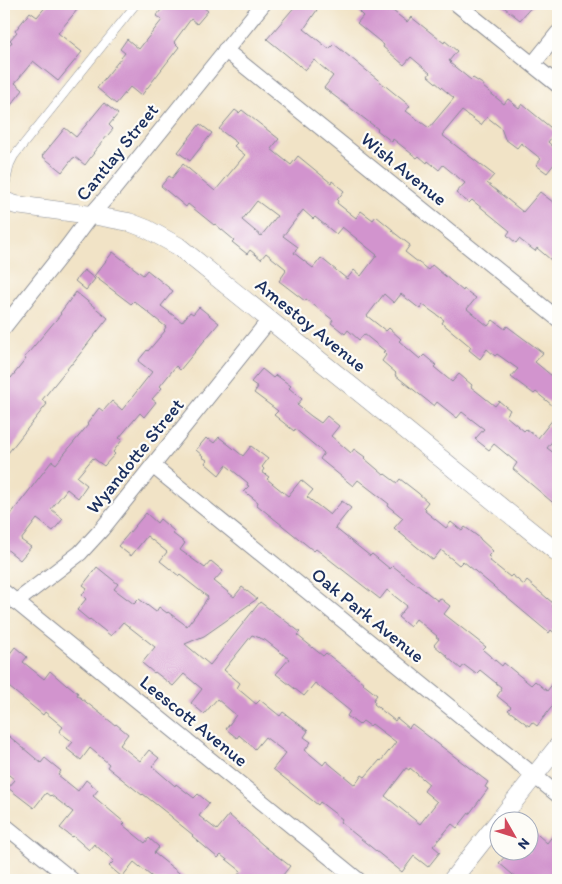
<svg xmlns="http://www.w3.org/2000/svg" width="562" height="884" font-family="Itim,sans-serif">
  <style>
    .building { fill: #d294ce; fill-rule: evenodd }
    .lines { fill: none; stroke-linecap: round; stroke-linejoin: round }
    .service-casing { stroke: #868992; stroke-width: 9 }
    .minor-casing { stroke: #868992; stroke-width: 17 }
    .tertiary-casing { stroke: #868992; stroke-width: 19 }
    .service { stroke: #fff; stroke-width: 8 }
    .minor { stroke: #fff; stroke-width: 15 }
    .tertiary { stroke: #fff; stroke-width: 18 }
    .labels { text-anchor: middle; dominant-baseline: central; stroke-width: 4.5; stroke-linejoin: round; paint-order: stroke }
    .street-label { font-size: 19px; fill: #1b2f5e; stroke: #fdfcf7 }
  </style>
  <rect width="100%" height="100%" fill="#fdfcf7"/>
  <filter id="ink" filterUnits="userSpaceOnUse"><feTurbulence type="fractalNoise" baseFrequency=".02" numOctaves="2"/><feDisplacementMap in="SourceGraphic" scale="10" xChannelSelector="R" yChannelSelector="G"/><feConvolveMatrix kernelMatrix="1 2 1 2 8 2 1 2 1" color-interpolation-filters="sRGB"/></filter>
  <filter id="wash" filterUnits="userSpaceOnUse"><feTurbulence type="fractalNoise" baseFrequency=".0096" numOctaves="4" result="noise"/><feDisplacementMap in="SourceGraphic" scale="20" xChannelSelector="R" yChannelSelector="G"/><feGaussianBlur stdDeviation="1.12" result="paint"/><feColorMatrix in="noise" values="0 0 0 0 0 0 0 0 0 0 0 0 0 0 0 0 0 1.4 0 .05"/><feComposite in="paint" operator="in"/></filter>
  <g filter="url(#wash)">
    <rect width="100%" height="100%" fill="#f1e3c6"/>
    <g id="blocks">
      <g class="building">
        <path d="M48,4H82L58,33L82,52L58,81L33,61L15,83L23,90L4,114V52L12,42L10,40L17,32L15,31L30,12L37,17Z"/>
        <path d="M166,4H199L208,11L197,24L191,19L174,42L179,47L141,96L130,87L116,104L97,88L125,53L120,49L127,39L139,49L162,20L156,16Z"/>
        <path d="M297,4H308L317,10L304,29L329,49L334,44L410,106L406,111L429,128L454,98L428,76L430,73L411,57L404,65L383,47L384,45L357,23L363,16L359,12L365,4H384L407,22L411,17L444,43L445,41L457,51L449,61L451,62L450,63L471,80L473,78L484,85L483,87L504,104L508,99L519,108L522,104L556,132L548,142L558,151V159L547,173L536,165L541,159L521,143L517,148L505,139L501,128L487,117L481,125L462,111L442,135L494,175L487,183L523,212L540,192L558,206V266L537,248L535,251L519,239L516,243L507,235L510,231L472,200L469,203L456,193L465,183L443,165L439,170L428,161L427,163L419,156L417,158L393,139L392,142L377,130L378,129L324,88L333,76L314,60L305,70L267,39Z"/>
        <path d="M500,4H534L520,20Z"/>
        <path d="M104,103L118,114L109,125L113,129L93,153H94L85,165L75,157L74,158H73L62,172L42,156L65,128L76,137Z"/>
        <path d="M235,110L239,113L242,110L279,139L271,149L291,165L298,156L331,183L332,181L344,191L337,200L338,201L337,203L356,218L361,211L373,220L376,216L393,230L392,231L410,245L405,252L428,270L432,265L463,291L464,289L476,298L467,309L488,326L493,320L505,329L507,326L543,353L535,362L558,381V410L536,392L534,394L511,377L518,369L497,354L495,356L487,349L480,359L469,350L471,347L442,323L444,320L423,305L420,309L401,294L394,303L384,294L367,316L386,331L389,328L401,339L399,341L420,359L424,355L436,365L434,367L452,382L459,374L472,385L471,387L495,406L499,401L510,410L506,416L524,431L526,429L538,438L558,413V434L547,448L558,456V507L513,469L517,463L494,444L489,450L475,439L484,429L462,412L457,418L437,402L434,406L395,375L396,373L382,361L386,355L383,352L385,351L364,334L359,340L348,330L345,334L331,323L333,320L306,299L305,301L279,281L286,271L285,270L286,269L266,253L261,259L250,250L247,254L232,242L234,240L215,224L214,225L188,204L186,207L161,186L169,176L172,178L183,164L215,191L245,155L234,146L237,143L219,129ZM257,201L277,216L261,236L242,220ZM303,210L313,219L315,217L336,234L342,227L377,255L361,276L354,270L347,279L321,258L313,268L294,253L298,247L283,236Z"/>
        <path d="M200,124L212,133L190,161L178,152Z"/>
        <path d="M113,252L143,275L147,270L173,291L161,306L182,322L190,312L193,314L199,307L219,323L180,370L176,366L160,386L162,388L152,399L156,402L144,417L140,413L119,438L122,440L113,452L115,454L104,466L93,458L77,477L87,485L78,498L67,489L51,509L63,519L53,531L37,519L21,540L31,547L20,560L4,547V523L52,461L56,464L88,425L87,424L99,408L103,411L112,401L122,410L152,372L138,361L147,350L148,351L165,331L164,330L166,327L134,301L131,304L94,276Z"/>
        <path d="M84,270L95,279L86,290L75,281Z"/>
        <path d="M76,292L108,318L72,364H71L42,400L47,404L4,458V384L10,377L11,378L26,359L24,358L61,314L60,313Z"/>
        <path d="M262,369L273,378L276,375L291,386L289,388L302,399L297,405L311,416L321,423L327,416L339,426L331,436L351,453L354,449L365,457L364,458L384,475L385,474L397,483L400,479L418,493L428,502L424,507L426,509L425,511L446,528L451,522L462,531L465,527L480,538V539L493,551L488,556L491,558L489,560L510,577L512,575L524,585L527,581L554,604L552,606L558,611V636L551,630L549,633L463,561L459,565L441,550L433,560L394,528L403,518L388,506L389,504L358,480L353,486L320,459L324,453L295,429L294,431L274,415L278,411L254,393L258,387L251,382Z"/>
        <path d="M219,437L243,456L251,446L268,459L262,467L264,469L262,472L269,477L267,479L288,496L301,480L313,490L307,497L330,515L342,501L351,508L335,528L370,556L372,554L390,569L393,566L438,601L440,598L450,606L444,614L486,647L483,650L502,666L504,663L531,685L535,681L547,691L558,677V699L537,726L532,722L529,726L508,710L511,707L497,696L501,690L500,689L501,687L480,670L476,674L464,665L461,669L447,657V656L434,645L439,639L436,637L437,636L416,619L410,627L398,617L407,606L387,590L380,599L316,549L314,551L257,505L258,502L244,491L249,486L247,485L248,483L226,465L219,475L205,463L207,460L202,457L203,456L196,450L206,438L208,440L209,439L214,443Z"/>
        <path d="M146,513L157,523L160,519L174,531L172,533L185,543L180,550L205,568L211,561L223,571L214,581L234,597L242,587L257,599L204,636L185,644L210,665L260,602L300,632L297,635L323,656L326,653L364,683L363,684L377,695L373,700L375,702L374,704L395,721L397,718L409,728L412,724L488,782L485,787L488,789L470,813H469L457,828L452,824L433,846L440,852L428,867L414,856L402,872L340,822L342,819L320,802L318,805L273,769L286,753L265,737L255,749L239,735L237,738L226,729L236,715L217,699L204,714L191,703L202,689L184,674L173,686L155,672L154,673L142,663L155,647L123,622L111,636L90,619L89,620L77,610L86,599L82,595L87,588L83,585L97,567L118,584L114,589L134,604L139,599L156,612L159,607L167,613L168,612L187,626L204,604V603L208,597L180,575L179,576L160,561L167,552L147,536L131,556L118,546ZM252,635L265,640L289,659L276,674L304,696L315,683L350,711L347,716L359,725L363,721L370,726L372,724L396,742L381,761L380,760L365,777L362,775L355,785L326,761L323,765L305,750L311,742L304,737L308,731L283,712L280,716L260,700L256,704L237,688L240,683L224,670ZM406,768L409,770L410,768L429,784L424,791L437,802L420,824L385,796Z"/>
        <path d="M15,647L27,657L23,662L44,679L50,671L66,685L67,684L78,693L77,695L115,725L116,724L128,734L120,745L140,761L149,750L159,758L152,766L175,786L176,784L194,798L198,794L209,803L199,816L217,830L229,815L263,845L290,866L279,880H245L238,875L241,871L221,855L218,858L192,836L193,835L172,818V817L143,794L142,795L107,767L109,764L90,748L81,760L67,749L73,742L59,732L63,727L45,712L43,715L4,683V661Z"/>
        <path d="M4,732L41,763L45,758L61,771L58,775L78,791L86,780L98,790L93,796L125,823L123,825L145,843L149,838L159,847L154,853L188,880H156L134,862L122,877L109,866L114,861L94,844L89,850L73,836L72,837L60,828L73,812L51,795L50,796L46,793L34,808L8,788L15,780L4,771Z"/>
        <path d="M530,828L547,843L558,829V880H519L499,863L509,852H530Z"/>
      </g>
    </g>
  </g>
  <g filter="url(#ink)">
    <use href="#blocks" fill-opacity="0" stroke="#868992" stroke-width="1"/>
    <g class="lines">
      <defs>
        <path id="service" d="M4,190L10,164L14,156L136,4"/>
        <g id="minor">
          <path d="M457,4L558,85"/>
          <path d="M225,50L558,319"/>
          <path d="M533,64L558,33"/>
          <path d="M4,327L68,246L91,215L113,190L263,4"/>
          <path d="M153,466L558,795"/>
          <path d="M4,592L358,880"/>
          <path d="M16,602L80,553L102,529L270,319"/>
          <path d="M4,825L72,880"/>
        </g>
        <g id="tertiary">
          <path d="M4,201L16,205L91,215L129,222L147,229L178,246L558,553"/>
          <path d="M452,880L558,746"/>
        </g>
      </defs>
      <use href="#service" class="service-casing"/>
      <use href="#minor" class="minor-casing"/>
      <use href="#tertiary" class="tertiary-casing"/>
      <use href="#service" class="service"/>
      <use href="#minor" class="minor"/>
      <use href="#tertiary" class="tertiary"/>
    </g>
  </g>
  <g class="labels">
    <g class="street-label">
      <text transform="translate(117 152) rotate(-51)">Cantlay Street</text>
      <text transform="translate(404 169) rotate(39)">Wish Avenue</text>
      <text transform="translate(311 325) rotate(39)">Amestoy Avenue</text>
      <text transform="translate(135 456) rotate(-51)">Wyandotte Street</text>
      <text transform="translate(368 615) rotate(39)">Oak Park Avenue</text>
      <text transform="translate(194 721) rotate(39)">Leescott Avenue</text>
    </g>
  </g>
  <rect width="562" height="884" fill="none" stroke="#fdfcf7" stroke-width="20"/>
  <g transform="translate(514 836) rotate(129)"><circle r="24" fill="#fdfcf7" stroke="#a3aaba"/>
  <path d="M0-4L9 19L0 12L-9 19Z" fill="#d1495b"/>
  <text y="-8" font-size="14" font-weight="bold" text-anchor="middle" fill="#1b2f5e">N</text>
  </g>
</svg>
